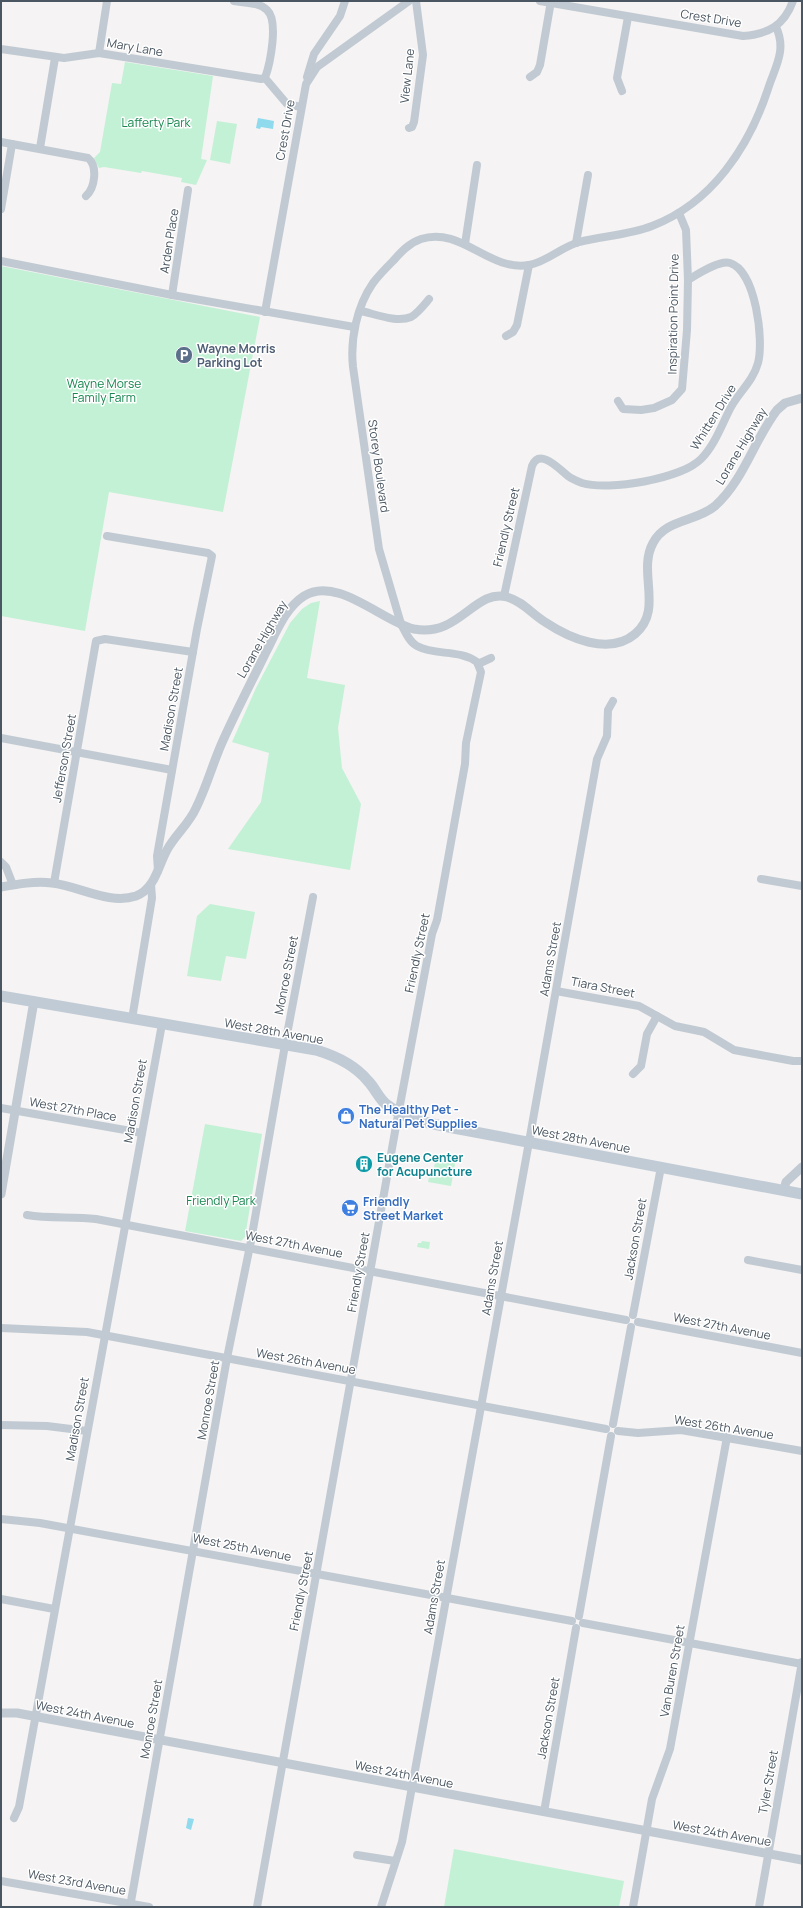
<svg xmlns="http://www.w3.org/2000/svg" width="803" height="1908" font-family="Manrope,sans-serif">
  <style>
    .green { fill: #c3f1d5 }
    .water { fill: #90daee }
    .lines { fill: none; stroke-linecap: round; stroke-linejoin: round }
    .minor { stroke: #c1cad2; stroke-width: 8 }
    .tertiary { stroke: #c1cad2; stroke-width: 9 }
    .secondary { stroke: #c1cbd6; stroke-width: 11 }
    .labels { text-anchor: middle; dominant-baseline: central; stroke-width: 3; stroke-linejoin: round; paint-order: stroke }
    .street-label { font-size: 12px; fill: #4a5661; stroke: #fff }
    .park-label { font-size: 12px; fill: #17864f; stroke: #fff }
    .service-label { font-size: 12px; font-weight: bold; fill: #4e5e75; stroke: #fff; text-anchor: start }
    .shop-label { font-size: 12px; font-weight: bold; fill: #366cbe; stroke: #fff; text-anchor: start }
    .culture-label { font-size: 12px; font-weight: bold; fill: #0d838f; stroke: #fff; text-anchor: start }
  </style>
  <rect width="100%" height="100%" fill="#f5f3f3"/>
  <g class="green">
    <path d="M125,62L213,76L201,159L207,160L196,185L181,182L182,178L142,171L141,173L104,167L99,168L94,158L100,152L112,83L121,84Z"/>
    <path d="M217,121L237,124L230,164L210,160Z"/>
    <path d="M1,266L260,317L223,512L109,492L85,631L1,616Z"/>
    <path d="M320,601L307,678L345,685L338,728L342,768L361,804L350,870L228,849L261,802L269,753L232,742L256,688L290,623L302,609L311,603Z"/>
    <path d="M210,904L255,912L246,959L226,956L221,981L187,976L197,916Z"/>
    <path d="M205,1124L262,1134L245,1237L241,1241L185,1231Z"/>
    <path d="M436,1155L456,1159L451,1186L428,1182L431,1168H434Z"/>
    <path d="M422,1241L430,1242L429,1249L417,1247L418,1243H421Z"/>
    <path d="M454,1849L624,1881L619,1907H444Z"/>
  </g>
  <g class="water">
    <path d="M258,118L274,121L273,129L261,127L260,129L256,128Z"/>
    <path d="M188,1818L194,1819L191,1830L186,1828Z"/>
  </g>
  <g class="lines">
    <g class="minor">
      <path d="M234,1C244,3 259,2 267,10C279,21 270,64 265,78L287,104L301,107"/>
      <path d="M540,1L743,36C768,34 784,26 793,1"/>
      <path d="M1,49L64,58L99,53L261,79L265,78"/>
      <path d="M99,53L107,1"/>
      <path d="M307,77L314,54L340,16L345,1"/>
      <path d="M530,77L537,72L540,65L551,1"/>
      <path d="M622,91L617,78L628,17"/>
      <path d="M409,128L412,127L414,122L423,55L416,1"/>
      <path d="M1,142L88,158C98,166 95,188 86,196"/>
      <path d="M40,148L55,58"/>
      <path d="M1,209L12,144"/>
      <path d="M576,243L588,175"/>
      <path d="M465,244L477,165"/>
      <path d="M1,261L172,295L354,327"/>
      <path d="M172,295L188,190"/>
      <path d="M361,311C375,314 397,323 411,317C418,313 424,305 429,299"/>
      <path d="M265,312L306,84L317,67L409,1"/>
      <path d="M506,336L513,332L517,325L529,265"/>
      <path d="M618,401L623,409L641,410L654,408L672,400L682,389L687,330L688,280L686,230L679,213"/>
      <path d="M107,536L208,553L212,556L197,629L157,856L158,871"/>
      <path d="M504,596L532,466C540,447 560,470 568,476C572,479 577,481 582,483C609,491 681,479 701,459C715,445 722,424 731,407C740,391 753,381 758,363C764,341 756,271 730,263C719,260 698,274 688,280"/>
      <path d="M478,664L491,658"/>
      <path d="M1,738L172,770"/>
      <path d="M1,862L6,867L13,885"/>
      <path d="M761,879L802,886"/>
      <path d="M54,883L96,641L105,639L193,652"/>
      <path d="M556,991L639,1006L675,1026L704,1032L734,1050L793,1061H802"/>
      <path d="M132,1019L152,898L151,884"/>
      <path d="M633,1074L641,1066L647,1034L657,1016"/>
      <path d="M1,1108L142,1133"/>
      <path d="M27,1215C50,1219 73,1216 96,1219L626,1320"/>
      <path d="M748,1260L802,1270"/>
      <path d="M633,1315L661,1167"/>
      <path d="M638,1322L802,1353"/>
      <path d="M1,1328L87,1332L606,1429"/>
      <path d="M613,1424L631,1327"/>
      <path d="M1,1425L47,1426L87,1431"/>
      <path d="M618,1431L638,1433L681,1430L802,1451"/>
      <path d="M1,1519L40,1523L572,1621"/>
      <path d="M1,1599L54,1609"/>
      <path d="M579,1616L611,1436"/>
      <path d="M583,1623L802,1664"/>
      <path d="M544,1812L576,1628"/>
      <path d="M14,1818L19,1807L162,1024"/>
      <path d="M357,1855L395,1861"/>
      <path d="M1,1881L149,1907"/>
      <path d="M130,1907L227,1358L251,1241L285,1045L313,897"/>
      <path d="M257,1907L396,1126L432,934L437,920L465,764L466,743L481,672L477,662C459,649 435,656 417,646C409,642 405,631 401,624L379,549L353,367C350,339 357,306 373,283C379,275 386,268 393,261C401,252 409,243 421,239C461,226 489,272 529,265C547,262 561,247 579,242C603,236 629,235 652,226C712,203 749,147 768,89C775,67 787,50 776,27"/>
      <path d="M381,1907L402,1842L529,1142L597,759L607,736L608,710L613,701"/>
      <path d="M633,1907L652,1799L670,1749L727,1437"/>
      <path d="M759,1907L802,1662"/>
    </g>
    <g class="tertiary">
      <path d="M1,887C18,884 35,881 52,883C79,886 109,905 136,896C155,889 158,866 167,850C175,835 189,824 196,808C206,788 212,766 221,745C235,713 251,683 266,652C276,633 285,608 304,596C337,575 383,622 414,629C459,638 475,588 507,597C522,601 532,614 545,622C569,638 609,656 635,634C664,610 637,572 653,543C665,519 696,522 715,506C744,480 754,440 777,410L785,403L802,398"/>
      <path d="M784,1190L786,1182L802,1167"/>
      <path d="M1,1194L34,1001"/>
      <path d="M1,1713H17L802,1860"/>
    </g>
    <path class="secondary" d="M1,996L316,1050C336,1056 355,1065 368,1081C375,1088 379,1099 387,1105C408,1121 434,1124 459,1129L802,1194"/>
  </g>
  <defs>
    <symbol id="parking-disc" viewBox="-11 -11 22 22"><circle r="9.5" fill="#5c6f8a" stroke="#fff"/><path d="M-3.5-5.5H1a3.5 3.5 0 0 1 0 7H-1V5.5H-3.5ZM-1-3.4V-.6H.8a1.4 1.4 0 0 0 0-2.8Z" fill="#fff"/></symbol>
    <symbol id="shop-disc" viewBox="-11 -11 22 22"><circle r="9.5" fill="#3f7fe0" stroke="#fff"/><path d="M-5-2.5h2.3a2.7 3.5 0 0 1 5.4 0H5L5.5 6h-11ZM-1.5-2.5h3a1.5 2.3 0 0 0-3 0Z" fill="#fff"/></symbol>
    <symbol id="building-disc" viewBox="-11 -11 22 22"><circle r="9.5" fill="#0f9aa8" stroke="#fff"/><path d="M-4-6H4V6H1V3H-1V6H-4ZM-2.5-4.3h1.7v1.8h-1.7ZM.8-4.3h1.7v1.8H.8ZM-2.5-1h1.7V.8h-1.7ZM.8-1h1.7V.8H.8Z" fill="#fff"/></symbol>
    <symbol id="supermarket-disc" viewBox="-11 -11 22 22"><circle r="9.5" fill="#3f7fe0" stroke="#fff"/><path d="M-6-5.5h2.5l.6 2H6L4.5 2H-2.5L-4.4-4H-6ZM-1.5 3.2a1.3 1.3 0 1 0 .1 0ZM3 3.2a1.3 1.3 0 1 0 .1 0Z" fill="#fff"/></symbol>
  </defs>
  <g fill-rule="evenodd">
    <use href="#parking-disc" x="174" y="345" width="20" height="20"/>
    <use href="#shop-disc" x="336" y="1106" width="20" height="20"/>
    <use href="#building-disc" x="354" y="1154" width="20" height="20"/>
    <use href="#supermarket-disc" x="340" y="1198" width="20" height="20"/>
  </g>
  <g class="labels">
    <g class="street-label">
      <text transform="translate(711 18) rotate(9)">Crest Drive</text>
      <text transform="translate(135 47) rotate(10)">Mary Lane</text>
      <text transform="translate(407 76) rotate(-84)">View Lane</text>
      <text transform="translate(285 130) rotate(-80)">Crest Drive</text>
      <text transform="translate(169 241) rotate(-81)">Arden Place</text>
      <text transform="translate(673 314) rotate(-89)">Inspiration Point Drive</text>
      <text transform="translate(713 417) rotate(-58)">Whitten Drive</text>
      <text transform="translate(741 446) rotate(-59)">Lorane Highway</text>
      <text transform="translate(379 466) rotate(82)">Storey Boulevard</text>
      <text transform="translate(506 527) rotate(-77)">Friendly Street</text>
      <text transform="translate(262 639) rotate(-60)">Lorane Highway</text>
      <text transform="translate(171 709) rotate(-80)">Madison Street</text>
      <text transform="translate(64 758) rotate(-80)">Jefferson Street</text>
      <text transform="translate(417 953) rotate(-78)">Friendly Street</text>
      <text transform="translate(550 959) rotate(-80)">Adams Street</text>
      <text transform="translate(286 975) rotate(-79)">Monroe Street</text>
      <text transform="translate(603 987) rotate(11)">Tiara Street</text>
      <text transform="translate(274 1031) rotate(10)">West 28th Avenue</text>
      <text transform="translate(135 1101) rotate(-80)">Madison Street</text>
      <text transform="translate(73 1109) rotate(10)">West 27th Place</text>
      <text transform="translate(581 1139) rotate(11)">West 28th Avenue</text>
      <text transform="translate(635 1239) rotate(-80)">Jackson Street</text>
      <text transform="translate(294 1244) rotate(11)">West 27th Avenue</text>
      <text transform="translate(358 1272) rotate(-80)">Friendly Street</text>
      <text transform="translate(492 1278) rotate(-80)">Adams Street</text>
      <text transform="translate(722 1326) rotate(11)">West 27th Avenue</text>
      <text transform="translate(306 1361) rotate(10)">West 26th Avenue</text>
      <text transform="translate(208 1400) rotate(-80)">Monroe Street</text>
      <text transform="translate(77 1419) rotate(-80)">Madison Street</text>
      <text transform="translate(724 1427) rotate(9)">West 26th Avenue</text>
      <text transform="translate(242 1547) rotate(11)">West 25th Avenue</text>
      <text transform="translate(301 1591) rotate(-79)">Friendly Street</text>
      <text transform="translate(434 1597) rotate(-80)">Adams Street</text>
      <text transform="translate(672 1671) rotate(-80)">Van Buren Street</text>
      <text transform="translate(85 1714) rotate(11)">West 24th Avenue</text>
      <text transform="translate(548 1718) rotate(-80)">Jackson Street</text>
      <text transform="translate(151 1719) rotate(-80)">Monroe Street</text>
      <text transform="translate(404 1774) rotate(11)">West 24th Avenue</text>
      <text transform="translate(768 1782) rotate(-80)">Tyler Street</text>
      <text transform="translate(722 1833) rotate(10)">West 24th Avenue</text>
      <text transform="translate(77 1882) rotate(10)">West 23rd Avenue</text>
    </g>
    <g class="park-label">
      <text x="156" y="122">Lafferty Park</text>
      <text x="104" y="383">Wayne Morse<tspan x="104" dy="14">Family Farm</tspan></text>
      <text x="221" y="1200">Friendly Park</text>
    </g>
    <g class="service-label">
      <text x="197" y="348">Wayne Morris<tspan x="197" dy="14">Parking Lot</tspan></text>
    </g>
    <g class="shop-label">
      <text x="359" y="1109">The Healthy Pet -<tspan x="359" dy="14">Natural Pet Supplies</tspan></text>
      <text x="363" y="1201">Friendly<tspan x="363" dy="14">Street Market</tspan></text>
    </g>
    <g class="culture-label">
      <text x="377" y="1157">Eugene Center<tspan x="377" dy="14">for Acupuncture</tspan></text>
    </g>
  </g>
  <rect width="803" height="1908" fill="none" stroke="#4a5661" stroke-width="4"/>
</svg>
